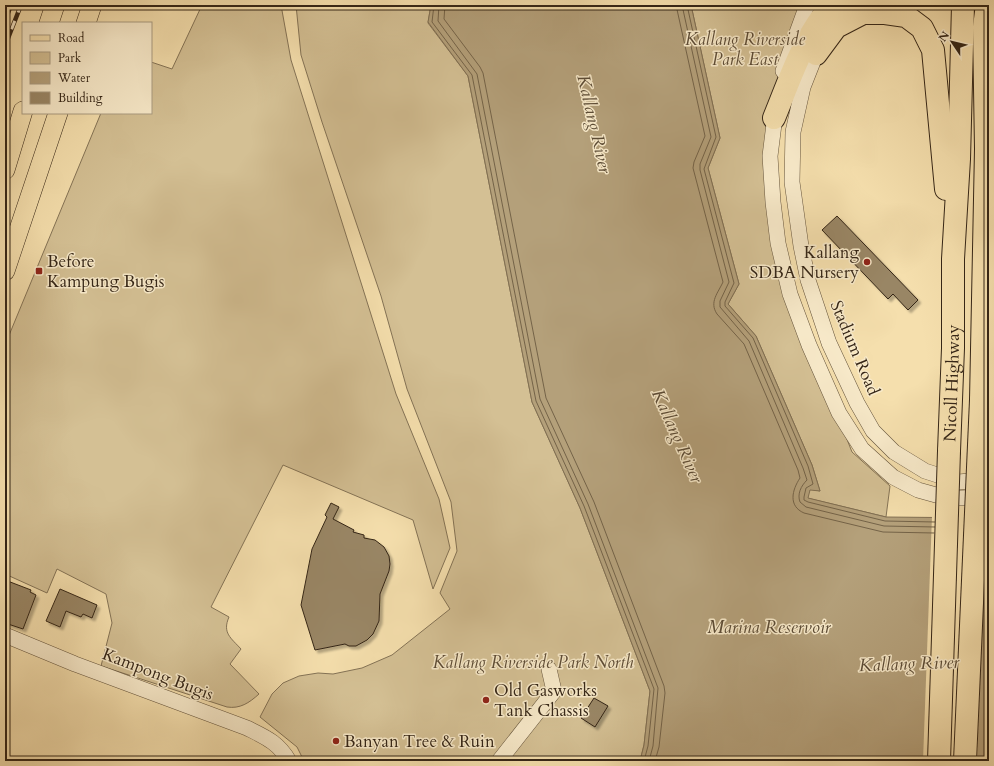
<svg xmlns="http://www.w3.org/2000/svg" width="994" height="766" font-family="Cardo,serif">
  <style>
    .green { fill: #d4c094; stroke: #847356 }
    .water { fill: #b4a07a; stroke: #816f52 }
    .pier { fill: #f5dfad }
    .lines { fill: none; stroke-linecap: round; stroke-linejoin: round }
    .shore { stroke: #746348; stroke-width: 1 }
    .building { fill: #998665; stroke: #352617; filter: url(#shadow) }
    .minor-casing { stroke: #65543c; stroke-width: 16 }
    .major-casing { stroke: #352617; stroke-width: 20 }
    .highway-casing { stroke: #352617; stroke-width: 24 }
    .minor { stroke: #f8eaca; stroke-width: 15 }
    .major { stroke: #f5dfad; stroke-width: 19 }
    .highway { stroke: #f5dfad; stroke-width: 22 }
    .rail-casing { stroke: #352617; stroke-width: 4.5 }
    .rail { stroke: #f8eaca; stroke-width: 3; stroke-dasharray: 9; stroke-linecap: butt }
    .highway-bridge-casing { stroke: #352617; stroke-width: 24; stroke-linecap: butt }
    .highway-bridge { stroke: #f5dfad; stroke-width: 22 }
    .poi-dot { fill: #8f2418; stroke: #f8eaca; stroke-width: 1.5 }
    .labels { text-anchor: middle; dominant-baseline: central; stroke-width: 3; stroke-linejoin: round; paint-order: stroke }
    .park-label { font-size: 17px; font-style: italic; fill: #5d4c36; stroke: #f8eaca }
    .poi-label { font-size: 17px; fill: #352617; stroke: #f8eaca; text-anchor: start }
    .street-label { font-size: 17px; fill: #352617; stroke: #f8eaca }
    .water-label { font-size: 18px; font-style: italic; fill: #5b4b35; stroke: #f8eaca }
  </style>
  <defs>
    <filter id="shadow"><feDropShadow dx="3" dy="3" stdDeviation="1" flood-color="#0004"/></filter>
  </defs>
  <rect width="100%" height="100%" fill="#f5dfad"/>
  <filter id="stains"><feTurbulence type="fractalNoise" baseFrequency=".005" numOctaves="4"/><feColorMatrix values="0 0 0 0 .2 0 0 0 0 .09 0 0 0 0 .02 0 0 0 .5 -.17"/></filter>
  <radialGradient id="worn" r=".72"><stop offset=".6" stop-color="#630" stop-opacity="0"/><stop offset="1" stop-color="#630" stop-opacity=".3"/></radialGradient>
  <g class="green">
    <path d="M202,5H281L291,60L396,394L439,499L450,548L433,589L413,520L283,465L211,607L229,617C222,633 231,638 241,649L230,664L259,694C249,703 240,709 227,707L101,666L112,623L106,594L57,569L47,593L5,574V345L101,113H151V62L172,69Z"/>
    <path d="M296,5H431L428,23L468,76L532,402L580,508L650,691L644,745L640,761H304L297,747L260,717L272,694L283,683L299,676L318,673L333,674L362,668L392,655L450,609L440,593L457,551L451,502L407,389L381,296L322,122L301,55Z"/>
    <path d="M691,5H807L770,156L778,243L831,399L852,452L890,486L886,517L807,498L810,489L820,491L812,465L756,336L728,304L739,284L708,168L720,138Z"/>
  </g>
  <path class="water" d="M431,5H691L720,138L708,168L739,284L728,304L756,336L812,465L820,491L810,490L808,498L886,517L989,518V761H640L644,745L650,691L580,508L532,402L468,76L428,22Z"/>
  <path class="pier" d="M932,516H986L977,761H923Z"/>
  <g class="lines">
    <g class="shore">
      <path d="M434,5L432,22L472,75L536,401L584,506L654,689L648,746L644,761"/>
      <path d="M439,5L438,21L477,74L540,399L588,504L658,688L653,746L649,761"/>
      <path d="M445,5L444,19L480,67L483,73L546,398L594,502L664,686L665,693L659,747L655,761"/>
      <path d="M676,5L705,136L694,162L693,168L723,282C718,293 709,302 717,314L744,344L798,470L800,478C792,490 788,506 804,513L883,532L934,533"/>
      <path d="M682,5L711,137L700,164V170L729,282L720,301V307L749,341L803,468L807,480C801,486 797,494 800,502L806,507L884,526L935,527"/>
      <path d="M687,5L716,137L704,169L734,283L725,302V306L753,338L808,466L813,484L806,488L804,497V500L808,502L885,521L935,522"/>
    </g>
  </g>
  <g class="building">
    <path d="M837,216L918,300L908,310L893,294L888,299L822,230Z"/>
    <path d="M331,503L339,507L333,519L354,530L353,532L364,535V538L375,540L384,547L389,556L390,564L389,571L380,594L379,621L373,634L367,640L356,646H349L345,644L315,650L301,605L312,549L327,517L325,515Z"/>
    <path d="M5,580L31,590L30,592L36,595L23,629L5,623Z"/>
    <path d="M60,589L97,605L92,618L83,614L81,617L66,611L60,627L46,621Z"/>
    <path d="M594,698L608,706L595,727L581,718Z"/>
  </g>
  <g class="lines">
    <defs>
      <g id="minor">
        <path d="M816,54L803,87L793,132L792,182L801,246L808,280L829,343L857,403L873,431L894,452L925,471L959,482L989,479"/>
        <path d="M783,71L807,5"/>
        <path d="M776,108L770,156L773,202L778,243L790,294L809,345L839,413L862,449L893,477L918,490L936,495L959,498L989,497"/>
        <path d="M5,635L75,664L247,728C265,737 278,742 289,761"/>
        <path d="M499,761L554,691L549,669"/>
      </g>
      <g id="major">
        <path d="M49,23L55,5"/>
        <path d="M86,23L92,5"/>
        <path d="M5,170L23,111"/>
        <path d="M5,271L58,113"/>
      </g>
      <g id="highway">
        <path d="M816,54L836,27L863,13H885L906,16L922,28L933,50L946,189"/>
        <path d="M774,118C788,84 800,47 822,17C826,13 831,9 836,5"/>
        <path d="M981,400L986,149L984,27L987,5"/>
        <path id="s1" d="M949,451L953,348V259L959,159L963,5"/>
      </g>
    </defs>
    <use href="#minor" class="minor-casing"/>
    <use href="#major" class="major-casing"/>
    <use href="#highway" class="highway-casing"/>
    <use href="#minor" class="minor"/>
    <use href="#major" class="major"/>
    <use href="#highway" class="highway"/>
    <defs>
      <g id="rail">
        <path d="M5,21L11,5"/>
        <path d="M5,46L21,5"/>
      </g>
    </defs>
    <use href="#rail" class="rail-casing"/>
    <use href="#rail" class="rail"/>
    <defs>
      <g id="highway-bridge">
        <path d="M939,761L949,451"/>
        <path d="M965,761L981,400"/>
      </g>
    </defs>
    <use href="#highway-bridge" class="highway-bridge-casing"/>
    <use href="#highway-bridge" class="highway-bridge"/>
  </g>
  <g class="poi-dot">
    <circle cx="867" cy="262" r="4"/>
    <rect x="35" y="267" width="8" height="8" rx="2"/>
    <circle cx="486" cy="700" r="4"/>
    <circle cx="336" cy="741" r="4"/>
  </g>
  <g class="labels">
    <g class="park-label">
      <text x="745" y="39">Kallang Riverside<tspan x="745" dy="20">Park East</tspan></text>
      <text x="533" y="662">Kallang Riverside Park North</text>
    </g>
    <g class="poi-label">
      <text x="859" y="252" text-anchor="end">Kallang<tspan x="859" dy="20">SDBA Nursery</tspan></text>
      <text x="47" y="261">Before<tspan x="47" dy="20">Kampung Bugis</tspan></text>
      <text x="494" y="690">Old Gasworks<tspan x="494" dy="20">Tank Chassis</tspan></text>
      <text x="344" y="741">Banyan Tree &amp; Ruin</text>
    </g>
    <g class="street-label">
      <text transform="translate(855 348) rotate(67)">Stadium Road</text>
      <text stroke="none"><textPath href="#s1" startOffset="68">Nicoll Highway</textPath></text>
      <text transform="translate(158 674) rotate(21)">Kampong Bugis</text>
    </g>
    <g class="water-label">
      <text transform="translate(594 124) rotate(77)">Kallang River</text>
      <text transform="translate(677 436) rotate(66)">Kallang River</text>
      <text x="769" y="627">Marina Reservoir</text>
      <text transform="translate(909 664) rotate(-2)">Kallang River</text>
    </g>
  </g>
  <rect width="994" height="766" fill="none" stroke="#f5dfad" stroke-width="20"/>
  <rect x="6" y="6" width="982" height="754" fill="none" stroke="#352617" stroke-width="2"/>
  <rect x="10" y="10" width="974" height="746" fill="none" stroke="#352617"/>
  <rect x="22" y="22" width="130" height="92" fill="#f8eaca" stroke="#aa9c82"/>
  <rect x="30" y="35" width="20" height="6" fill="#f5dfad" stroke="#aa9c82"/>
  <text x="58" y="42" font-size="12" fill="#352617">Road</text>
  <rect x="30" y="52" width="20" height="12" fill="#d4c094" stroke="#aa9c82"/>
  <text x="58" y="62" font-size="12" fill="#352617">Park</text>
  <rect x="30" y="72" width="20" height="12" fill="#b4a07a" stroke="#aa9c82"/>
  <text x="58" y="82" font-size="12" fill="#352617">Water</text>
  <rect x="30" y="92" width="20" height="12" fill="#998665" stroke="#aa9c82"/>
  <text x="58" y="102" font-size="12" fill="#352617">Building</text>
  <g transform="translate(952 42) rotate(305)" stroke="#f8eaca" stroke-width="3" paint-order="stroke">
  <path d="M0-3L7 15L0 10L-7 15Z" fill="#352617"/>
  <text y="-6" font-size="11" font-weight="bold" text-anchor="middle" fill="#352617">N</text>
  </g>
  <rect width="100%" height="100%" filter="url(#stains)"/>
  <rect width="100%" height="100%" fill="url(#worn)"/>
</svg>
